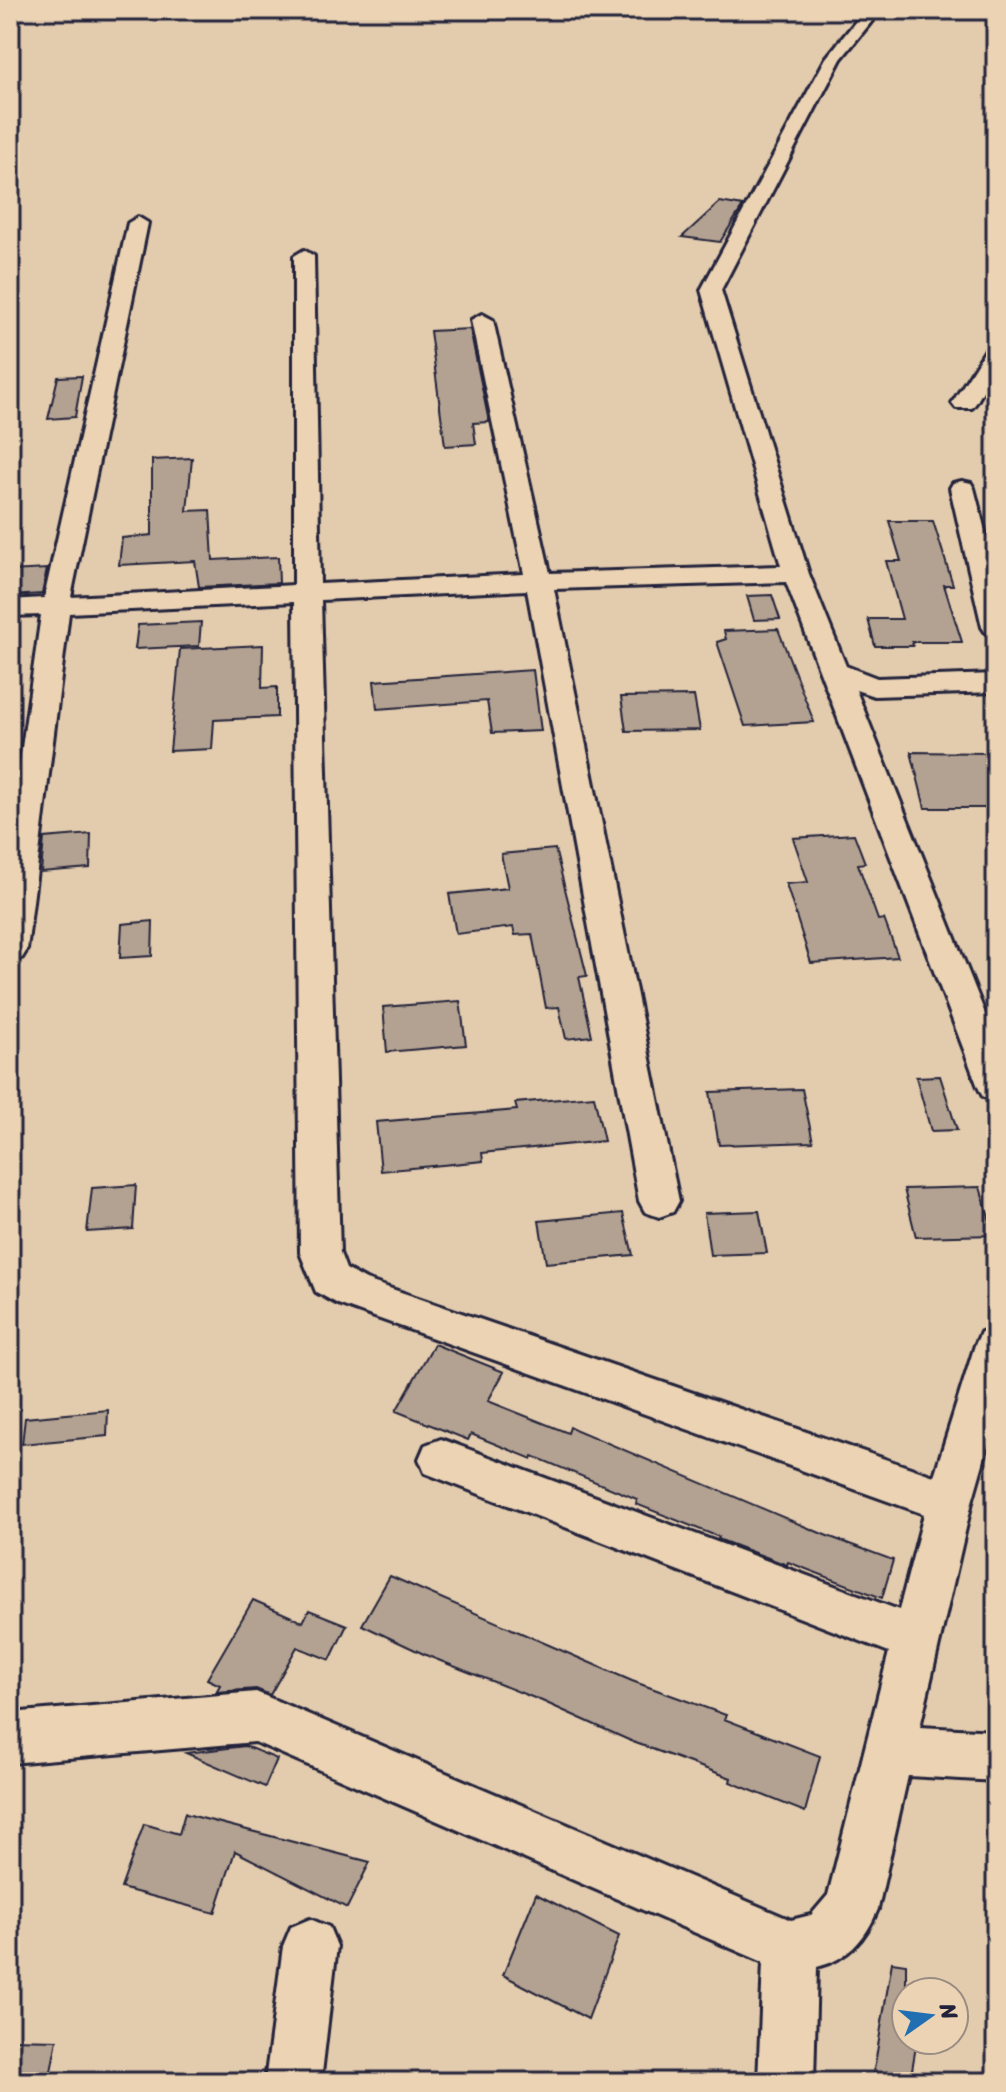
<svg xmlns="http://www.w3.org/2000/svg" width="1006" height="2092" font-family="Sriracha,sans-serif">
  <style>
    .building { fill: #b3a291; stroke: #22223b; stroke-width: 2 }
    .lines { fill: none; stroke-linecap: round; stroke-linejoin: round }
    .street-casing { stroke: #22223b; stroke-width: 6 }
    .street { fill: #ebd3b3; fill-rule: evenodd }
  </style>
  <rect width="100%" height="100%" fill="#e3ccae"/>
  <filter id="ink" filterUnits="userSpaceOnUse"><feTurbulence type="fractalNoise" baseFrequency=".0125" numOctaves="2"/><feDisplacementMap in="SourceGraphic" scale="16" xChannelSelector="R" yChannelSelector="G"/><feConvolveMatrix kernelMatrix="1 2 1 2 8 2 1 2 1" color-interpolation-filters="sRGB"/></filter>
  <g filter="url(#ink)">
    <g class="building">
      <path d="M720,202L743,206L720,242L682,237Z"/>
      <path d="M470,329L489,422L473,423L476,444L445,446L430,331Z"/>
      <path d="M82,376L75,417L48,419L58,377Z"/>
      <path d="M192,458L187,511L210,510L213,560L278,557L279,583L199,587L195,561L119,565L122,538L152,535V460Z"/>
      <path d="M889,521H933L953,585H944L962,642H912L913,646H875L868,619H902L886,561H901Z"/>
      <path d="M47,569L42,594L10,596V571Z"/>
      <path d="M772,595L780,619L754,620L747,596Z"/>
      <path d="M201,622L199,646L135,649L138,625Z"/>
      <path d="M778,629L814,722L745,726L717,642L726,639L724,631Z"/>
      <path d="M263,645L262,688L277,687V717L214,720L212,749L170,751L180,649Z"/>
      <path d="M533,670L541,731L492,733L487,701L377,709L374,681Z"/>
      <path d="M694,696L700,730L626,731L621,697Z"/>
      <path d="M911,752L988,753L996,780V808H925Z"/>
      <path d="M91,834L90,868L41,872L44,838Z"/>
      <path d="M854,834L865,863L858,864L878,920L884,919L898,957L811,963L786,884L808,882L793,838Z"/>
      <path d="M555,849L587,976L579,977L592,1036L566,1039L559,1007L546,1008L532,934L515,935L513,927L456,934L449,894L508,888L501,854Z"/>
      <path d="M153,921L152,956L120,958L122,924Z"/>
      <path d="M460,1001L466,1045L387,1052L383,1007Z"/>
      <path d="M940,1076L957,1130L931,1131L916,1077Z"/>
      <path d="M802,1089L813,1142L719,1145L710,1092Z"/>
      <path d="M594,1096L604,1141L482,1153L483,1161L381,1171L376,1122L517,1110L515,1103Z"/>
      <path d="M136,1185L133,1229L87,1232L92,1188Z"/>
      <path d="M980,1187L994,1235L916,1237L904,1189Z"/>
      <path d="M759,1211L767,1253L710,1255L704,1213Z"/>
      <path d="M623,1213L633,1255L546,1263L539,1221Z"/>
      <path d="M434,1344L504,1372L488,1401L568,1433L570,1427L825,1535L893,1560L882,1598L788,1562L787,1565L718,1539L719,1537L636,1504L637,1499L533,1456L532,1459L471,1434L468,1440L396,1411Z"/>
      <path d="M108,1410L107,1436L22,1444L25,1418Z"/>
      <path d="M390,1576L632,1681L726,1715L724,1719L820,1756L805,1812L730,1782L731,1778L633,1742L542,1701L428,1656L362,1625Z"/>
      <path d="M253,1600L303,1622L309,1610L347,1625L330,1660L297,1647L270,1695L256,1689L216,1692L220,1685L207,1679Z"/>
      <path d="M245,1746L277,1759L265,1787L186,1753Z"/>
      <path d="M185,1813L186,1814L370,1862L347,1908L235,1851L215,1913L121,1888L144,1824L179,1834Z"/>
      <path d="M536,1894L619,1936L588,2019L503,1975Z"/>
      <path d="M892,1962L906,1964V2040H917L910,2082H872Z"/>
      <path d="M10,2039L57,2040L49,2082H10Z"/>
    </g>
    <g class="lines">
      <defs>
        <g id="street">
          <path d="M865,10H881L841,59L721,290L809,574L846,666L877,678L996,674V692L874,696L856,690L996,1041V1101L983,1097L978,1087L786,582L554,589L679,1201L673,1212L659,1217L645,1212L639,1201L527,590L321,600L340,1253L346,1269L366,1280L934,1476L975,1345L981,1332L996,1327V1418L972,1502L920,1727L996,1731V1781L908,1776L878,1909C866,1938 849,1959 817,1967L814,2082H758L763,1962L255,1742L10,1763V1713L256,1692L791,1920L811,1915L828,1895L889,1652L425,1473L419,1459L425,1445L441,1439L899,1610L924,1514L338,1304L316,1292L300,1253L294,602L69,613L27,950L22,958L10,962V831L41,615L10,616V600L44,598L128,223L138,217L148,223L71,597L294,585V256L304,250L314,256L320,584L524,574L471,320L482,314L493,320L550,573L781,566L701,290L826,58Z"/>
          <path d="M996,344V369L976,403L972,408H956L952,403L988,346Z"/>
          <path d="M962,481L971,483L974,488L996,573V635L986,633L982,627L950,488L953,483Z"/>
          <path d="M310,1919L329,1927L337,1946L321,2082H265L283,1946L291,1927Z"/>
        </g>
      </defs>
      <use href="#street" class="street-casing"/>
      <use href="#street" class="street"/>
    </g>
  </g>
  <rect width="1006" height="2092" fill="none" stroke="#ebd3b3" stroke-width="40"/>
  <rect x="20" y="20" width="966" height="2052" fill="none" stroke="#22223b" stroke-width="3" filter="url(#ink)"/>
  <g transform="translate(930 2016) rotate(76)"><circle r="38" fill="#ebd3b3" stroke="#9b8c83" stroke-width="2"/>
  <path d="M0-6L14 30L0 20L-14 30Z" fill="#1f6fb2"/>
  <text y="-12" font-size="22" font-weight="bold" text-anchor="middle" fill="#22223b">N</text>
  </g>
</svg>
